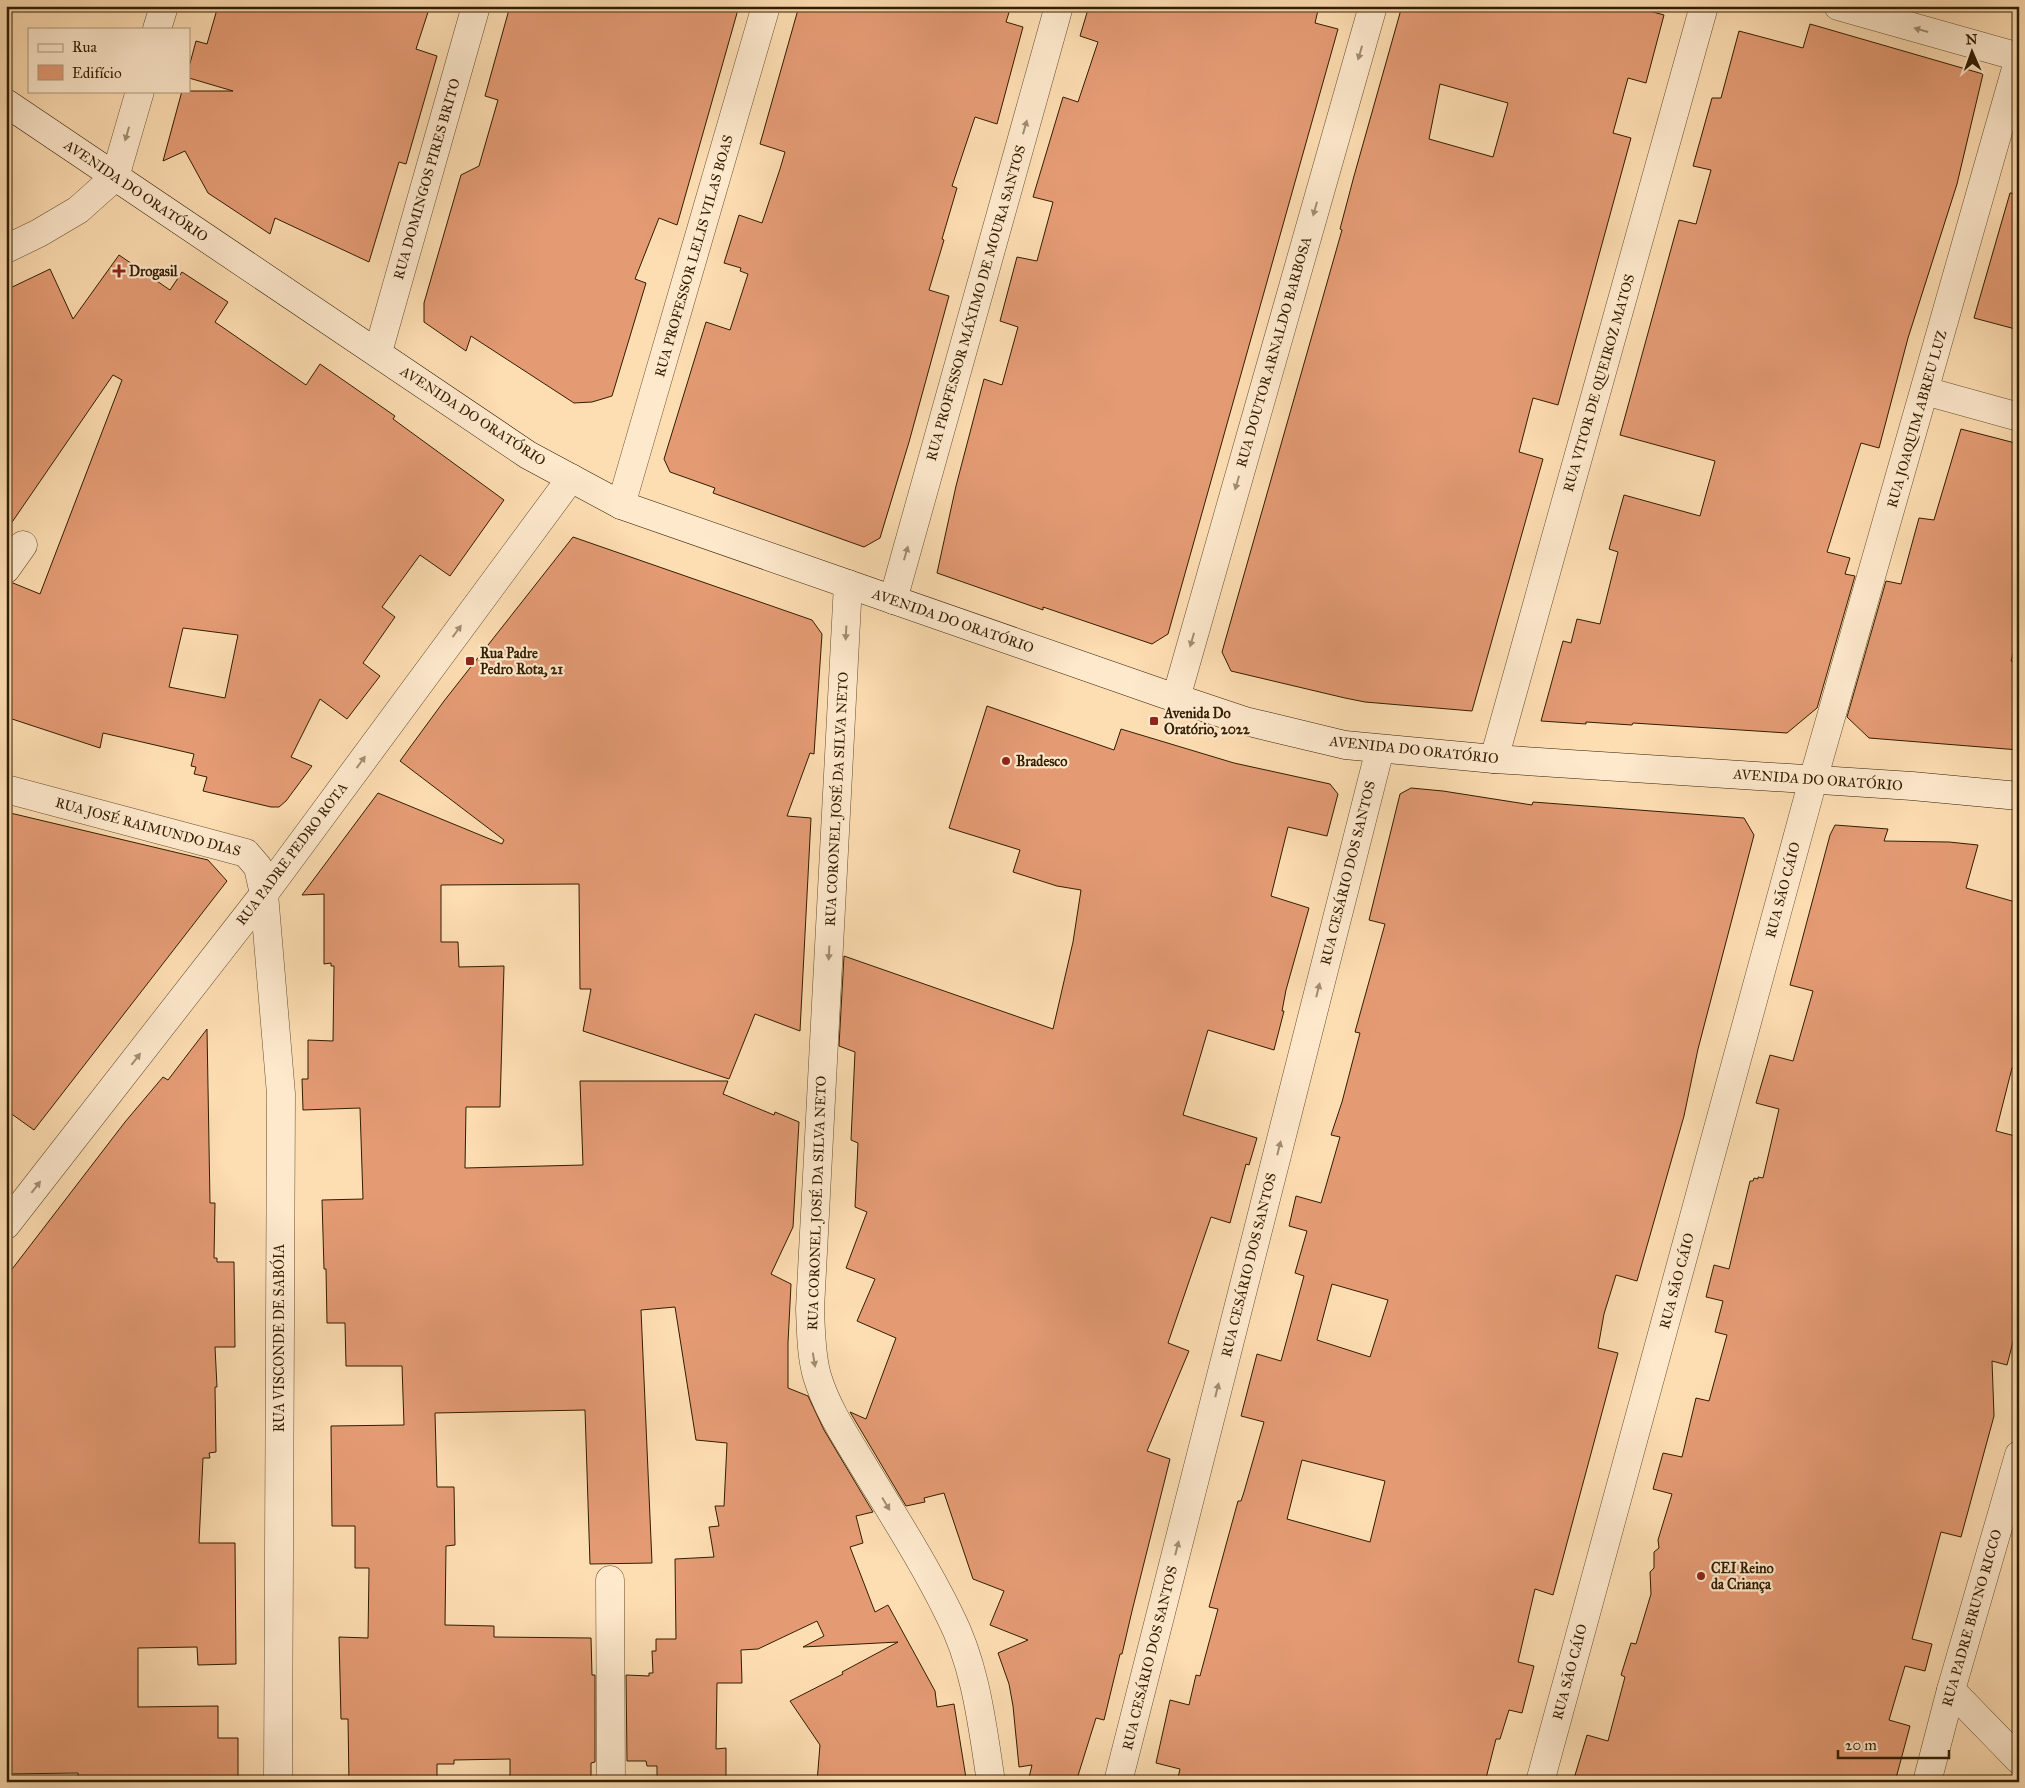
<svg xmlns="http://www.w3.org/2000/svg" width="2025" height="1788" font-family="'IM FELL Great Primer',serif">
  <style>
    .building { fill: #e49b74; stroke: #321d00; fill-rule: evenodd }
    .lines { fill: none; stroke-linecap: round; stroke-linejoin: round }
    .minor-casing { stroke: #654d2c; stroke-width: 29 }
    .tertiary-casing { stroke: #654d2c; stroke-width: 29 }
    .secondary-casing { stroke: #321d00; stroke-width: 29 }
    .minor { stroke: #fee9cd; stroke-width: 28 }
    .tertiary { stroke: #fee9cd; stroke-width: 28 }
    .secondary { stroke: #fee9cd; stroke-width: 28 }
    .oneway { fill: #a28d71 }
    .poi-dot { fill: #8f2418; stroke: #fee9cd; stroke-width: 2 }
    .labels { text-anchor: middle; dominant-baseline: central; stroke-width: 4.5; stroke-linejoin: round; paint-order: stroke }
    .street-label { font-size: 14px; fill: #321d00; stroke: #fee9cd }
    .poi-label { font-size: 14px; font-weight: bold; fill: #321d00; stroke: #fee9cd; text-anchor: start }
  </style>
  <rect width="100%" height="100%" fill="#fdddb2"/>
  <filter id="stains"><feTurbulence type="fractalNoise" baseFrequency=".004" numOctaves="4"/><feColorMatrix values="0 0 0 0 .2 0 0 0 0 .09 0 0 0 0 .02 0 0 0 .5 -.17"/></filter>
  <radialGradient id="worn" r=".72"><stop offset=".6" stop-color="#630" stop-opacity="0"/><stop offset="1" stop-color="#630" stop-opacity=".3"/></radialGradient>
  <g class="building">
    <path d="M218,6H430L416,49L437,56L406,164L399,162L369,262L275,218L270,234L208,193L185,151L163,161L182,91H233L189,78V67L196,41L207,44Z"/>
    <path d="M510,6H739L677,225L659,218L635,279L646,283L612,396L592,402L574,403L471,336L466,351L424,322V303L461,175L479,166L498,100L485,96Z"/>
    <path d="M799,6H1011L1006,22L1023,27L997,124L975,117L952,186L957,188L942,239L944,240L929,290L949,296L909,442L880,538L864,547L713,493L715,488L670,472L664,459L706,322L730,330L748,274L740,271L741,268L724,263L739,215L762,223L780,169L785,152L760,144Z"/>
    <path d="M1089,6H1319L1315,23L1338,29L1168,634L1152,644L1043,607V610L937,573L956,486L984,379L1002,385L1018,327L1000,321L1017,257L1037,261L1053,202L1033,197L1063,97L1078,102L1098,42L1080,36Z"/>
    <path d="M1402,6H1631L1664,15L1646,83L1628,78L1613,133L1631,138L1558,405L1533,398L1519,452L1543,459L1472,711L1365,702L1345,698L1231,671L1222,652L1342,230L1340,229L1354,176ZM1440,84L1508,103L1493,157L1429,139Z"/>
    <path d="M1810,24L1983,74L1957,184L1908,338L1879,448L1861,443L1827,552L1850,558L1845,574L1855,576L1817,708L1787,733L1633,723L1632,725L1586,722V724L1541,721L1563,641L1571,643L1577,619L1600,624L1618,552L1609,549L1624,495L1700,516L1715,461L1620,435L1679,220L1696,224L1711,170L1693,166L1712,98H1721L1739,31L1803,48Z"/>
    <path d="M2010,193L2019,194V330L1974,318Z"/>
    <path d="M119,255L170,290L182,272L228,302L215,322L306,385L320,364L395,416L393,419L504,500L450,576L420,555L382,607L395,617L363,663L380,676L347,719L320,699L291,757L312,766L286,801L279,807H271L203,791L207,777L194,774L196,767L191,766L194,754L103,733L100,748L6,717V584L13,583L40,594L122,380L113,375L6,531V290L50,269L73,319ZM183,628L238,635L225,698L169,687Z"/>
    <path d="M1961,429L2019,444V635L2011,661L2019,663V750L1869,738L1847,717L1886,581L1901,584L1919,518L1934,520Z"/>
    <path d="M573,537L812,620L822,634L814,754L810,753L787,816L811,818L800,1031L755,1014L729,1079L583,1031L591,989H580L579,884L441,885V942H458L459,967L504,966L500,1107H466L465,1168L583,1165L580,1081H728L723,1094L774,1115L775,1112L799,1122L793,1227L771,1274L791,1284L788,1343V1388L808,1396L824,1430L873,1512L856,1516L863,1543L850,1547L875,1612L888,1605L935,1691L937,1707L954,1704L966,1778L946,1782H817L820,1745L790,1701L843,1674L842,1672L898,1642L803,1647L824,1636L817,1621L758,1649L741,1650L742,1683H717L716,1749L726,1748V1782H657V1766H647L646,1761H627L626,1675L649,1676V1673H653L652,1651H656V1639H676L675,1559L714,1557L709,1527L719,1526L715,1506H724L727,1443L696,1440L675,1307L641,1310L652,1563L590,1564L585,1410L435,1413L437,1487H454L455,1545L446,1546L445,1625L494,1626V1637L591,1638L592,1675H595V1762L591,1763V1782H510V1759L454,1760V1764H437V1782H349L348,1719H341L339,1637L368,1638L369,1568H355V1526H332L331,1426L404,1425L402,1366H346L345,1323H327L326,1269H324L322,1200L363,1199L360,1108L303,1110L302,1079H308V1040L333,1041L334,966H331V963L324,964V894L302,895L378,793L502,844L504,840L400,761L444,701Z"/>
    <path d="M987,706L1114,750L1121,729L1234,763L1330,784L1338,794L1327,836L1288,827L1271,896L1309,908L1286,990L1282,1011H1284L1274,1050L1208,1030L1183,1115L1257,1138L1249,1165L1246,1164L1230,1223L1211,1217L1168,1343L1189,1351L1147,1451L1170,1459L1132,1611L1122,1654H1120L1104,1720L1096,1718L1076,1782H1028L1032,1765L1019,1767L1013,1706L1009,1684L998,1653L1028,1640L990,1625L1004,1591L973,1579L944,1493L924,1498L925,1502L906,1506L850,1412L866,1419L896,1338L857,1321L875,1279L846,1268L867,1212L855,1207L858,1143L851,1140L855,1052L839,1046L844,956L1053,1029L1073,942L1081,890L1057,886L1013,872L1020,850L949,828Z"/>
    <path d="M1411,788L1443,791L1532,805L1533,802L1744,818L1754,835L1698,1049L1684,1116L1637,1281L1616,1275L1604,1314L1598,1348L1618,1353L1553,1595L1535,1589L1518,1662L1534,1666L1522,1713L1509,1710L1500,1739H1496L1485,1782H1177L1180,1769L1156,1763L1170,1700L1189,1705L1196,1675L1200,1676L1218,1609L1209,1607L1238,1501H1241L1244,1492L1264,1422L1241,1416L1257,1354L1281,1361L1304,1276L1295,1273L1307,1231L1289,1226L1296,1196L1321,1203L1340,1137L1331,1135L1342,1102L1360,1033L1355,1032L1385,924L1369,920L1400,794ZM1332,1284L1388,1300L1370,1357L1317,1340ZM1302,1460L1385,1481L1370,1542L1287,1519Z"/>
    <path d="M6,812L208,860L227,881L34,1130L6,1110Z"/>
    <path d="M1835,825L1888,829L1884,841L1949,842L1978,845L1966,888L2019,903V1070L2012,1068L1996,1131L2019,1137V1319L2007,1365L1992,1361L1994,1416L1961,1537L1941,1532L1912,1639L1932,1644L1925,1671L1905,1666L1889,1720L1910,1726L1895,1782H1573L1587,1735L1608,1741L1625,1677L1621,1675L1631,1643L1636,1644L1651,1594L1650,1572L1654,1568V1552L1659,1548L1658,1540L1672,1494L1653,1489L1663,1453L1682,1457L1696,1398L1709,1401L1727,1335L1715,1332L1723,1301L1706,1297L1714,1265L1729,1269L1750,1181H1753L1754,1178L1758,1179V1177L1763,1178L1779,1109L1756,1103L1770,1055L1793,1061L1813,991L1790,985L1830,835Z"/>
    <path d="M207,1029L210,1203H215L214,1258H217V1262H234L235,1347H215L217,1387H215L216,1452L209,1453L210,1458H203L199,1543H235L236,1664L198,1665L197,1647L138,1648V1707L218,1706V1738H238V1782H78V1773L6,1774V1277L125,1122L163,1077L168,1080Z"/>
  </g>
  <g class="lines">
    <defs>
      <g id="minor">
        <path d="M1838,6L2019,57"/>
        <path d="M6,249L39,233L78,210L115,177"/>
        <path d="M378,352L476,6"/>
        <path d="M1925,391L2019,417"/>
        <path d="M621,505L766,6"/>
        <path d="M6,569L23,545"/>
        <path d="M848,584L810,1309C811,1331 811,1355 817,1376C827,1409 846,1437 864,1467C893,1515 924,1563 949,1614C976,1666 982,1724 991,1782"/>
        <path d="M893,600L1059,6"/>
        <path d="M1176,698L1373,6"/>
        <path d="M1494,759L1704,6"/>
        <path d="M6,789L246,853L258,867L264,894L281,1094L278,1782"/>
        <path d="M6,1225L264,894L571,478"/>
        <path d="M610,1580L611,1782"/>
        <path d="M1951,1690L2019,1760"/>
        <path d="M1118,1782L1380,749"/>
        <path d="M1540,1782L1813,780L2019,58"/>
        <path d="M1927,1782L1951,1690L2019,1455"/>
      </g>
      <g id="tertiary">
        <path d="M157,29L164,6"/>
        <path d="M115,177L140,91"/>
      </g>
      <path id="secondary" d="M6,103L528,455L621,505L1161,693L1245,721L1345,745L1494,759L1912,786L2019,796"/>
    </defs>
    <use href="#minor" class="minor-casing"/>
    <use href="#tertiary" class="tertiary-casing"/>
    <use href="#secondary" class="secondary-casing"/>
    <use href="#minor" class="minor"/>
    <use href="#tertiary" class="tertiary"/>
    <use href="#secondary" class="secondary"/>
  </g>
  <defs><path id="oneway-solid" d="M-6-.8H1V-3.2L6.5 0L1 3.2V.8H-6Z" transform="scale(1.25)"/></defs>
  <g class="oneway">
    <use href="#oneway-solid" transform="translate(1921 30) rotate(-164)"/>
    <use href="#oneway-solid" transform="translate(1360 53) rotate(106)"/>
    <use href="#oneway-solid" transform="translate(1025 127) rotate(-74)"/>
    <use href="#oneway-solid" transform="translate(127 134) rotate(106)"/>
    <use href="#oneway-solid" transform="translate(1315 209) rotate(106)"/>
    <use href="#oneway-solid" transform="translate(1237 483) rotate(106)"/>
    <use href="#oneway-solid" transform="translate(906 553) rotate(-74)"/>
    <use href="#oneway-solid" transform="translate(457 631) rotate(-54)"/>
    <use href="#oneway-solid" transform="translate(846 633) rotate(93)"/>
    <use href="#oneway-solid" transform="translate(1192 640) rotate(106)"/>
    <use href="#oneway-solid" transform="translate(361 762) rotate(-54)"/>
    <use href="#oneway-solid" transform="translate(829 953) rotate(93)"/>
    <use href="#oneway-solid" transform="translate(1318 990) rotate(-76)"/>
    <use href="#oneway-solid" transform="translate(136 1059) rotate(-52)"/>
    <use href="#oneway-solid" transform="translate(1279 1148) rotate(-76)"/>
    <use href="#oneway-solid" transform="translate(36 1187) rotate(-52)"/>
    <use href="#oneway-solid" transform="translate(814 1360) rotate(81)"/>
    <use href="#oneway-solid" transform="translate(1217 1390) rotate(-76)"/>
    <use href="#oneway-solid" transform="translate(886 1504) rotate(59)"/>
    <use href="#oneway-solid" transform="translate(1177 1548) rotate(-76)"/>
  </g>
  <g class="poi-dot">
    <path d="M116.5 263.5h5v5h5v5h-5v5h-5v-5h-5v-5h5z"/>
    <rect x="465" y="656" width="10" height="10" rx="2.5"/>
    <rect x="1149" y="716" width="10" height="10" rx="2.5"/>
    <circle cx="1006" cy="761" r="5"/>
    <circle cx="1701" cy="1576" r="5"/>
  </g>
  <g class="labels">
    <g class="street-label">
      <text transform="translate(427 179) rotate(-74)">RUA DOMINGOS PIRES BRITO</text>
      <text transform="translate(136 191) rotate(34)">AVENIDA DO ORATÓRIO</text>
      <text transform="translate(694 256) rotate(-74)">RUA PROFESSOR LELIS VILAS BOAS</text>
      <text transform="translate(976 303) rotate(-74)">RUA PROFESSOR MÁXIMO DE MOURA SANTOS</text>
      <text transform="translate(1274 352) rotate(-74)">RUA DOUTOR ARNALDO BARBOSA</text>
      <text transform="translate(1599 383) rotate(-74)">RUA VITOR DE QUEIROZ MATOS</text>
      <text transform="translate(473 416) rotate(33)">AVENIDA DO ORATÓRIO</text>
      <text transform="translate(1917 419) rotate(-74)">RUA JOAQUIM ABREU LUZ</text>
      <text transform="translate(953 621) rotate(19)">AVENIDA DO ORATÓRIO</text>
      <text transform="translate(1414 750) rotate(6)">AVENIDA DO ORATÓRIO</text>
      <text transform="translate(1818 780) rotate(4)">AVENIDA DO ORATÓRIO</text>
      <text transform="translate(837 799) rotate(-87)">RUA CORONEL JOSÉ DA SILVA NETO</text>
      <text transform="translate(148 827) rotate(15)">RUA JOSÉ RAIMUNDO DIAS</text>
      <text transform="translate(292 854) rotate(-53)">RUA PADRE PEDRO ROTA</text>
      <text transform="translate(1348 873) rotate(-76)">RUA CESÁRIO DOS SANTOS</text>
      <text transform="translate(1783 890) rotate(-75)">RUA SÃO CÁIO</text>
      <text transform="translate(817 1203) rotate(-88)">RUA CORONEL JOSÉ DA SILVA NETO</text>
      <text transform="translate(1249 1265) rotate(-76)">RUA CESÁRIO DOS SANTOS</text>
      <text transform="translate(1677 1281) rotate(-75)">RUA SÃO CÁIO</text>
      <text transform="translate(279 1338) rotate(-90)">RUA VISCONDE DE SABÓIA</text>
      <text transform="translate(1972 1618) rotate(-74)">RUA PADRE BRUNO RICCO</text>
      <text transform="translate(1150 1658) rotate(-76)">RUA CESÁRIO DOS SANTOS</text>
      <text transform="translate(1570 1672) rotate(-75)">RUA SÃO CÁIO</text>
    </g>
    <g class="poi-label">
      <text x="129" y="271">Drogasil</text>
      <text x="480" y="653">Rua Padre<tspan x="480" dy="16">Pedro Rota, 21</tspan></text>
      <text x="1164" y="713">Avenida Do<tspan x="1164" dy="16">Oratório, 2022</tspan></text>
      <text x="1016" y="761">Bradesco</text>
      <text x="1711" y="1568">CEI Reino<tspan x="1711" dy="16">da Criança</tspan></text>
    </g>
  </g>
  <rect width="2025" height="1788" fill="none" stroke="#fdddb2" stroke-width="25"/>
  <rect x="8" y="8" width="2010" height="1773" fill="none" stroke="#321d00" stroke-width="2.5"/>
  <rect x="12" y="12" width="2000" height="1763" fill="none" stroke="#321d00"/>
  <rect x="28" y="28" width="162" height="65" fill="#fee9cd" stroke="#ac977b"/>
  <rect x="38" y="44" width="25" height="8" fill="#fee9cd" stroke="#ac977b"/>
  <text x="72" y="52" font-size="15" fill="#321d00">Rua</text>
  <rect x="38" y="65" width="25" height="15" fill="#e49b74" stroke="#ac977b"/>
  <text x="72" y="78" font-size="15" fill="#321d00">Edifício</text>
  <g transform="translate(1972 52) rotate(358)" stroke="#fee9cd" stroke-width="4" paint-order="stroke">
  <path d="M0-4L9 19L0 12L-9 19Z" fill="#321d00"/>
  <text y="-8" font-size="14" font-weight="bold" text-anchor="middle" fill="#321d00">N</text>
  </g>
  <path d="M1838 1750v8h111v-8" fill="none" stroke="#321d00" stroke-width="2.5"/>
  <text x="1845" y="1750" font-size="15" fill="#321d00" stroke="#fee9cd" stroke-width="4" paint-order="stroke">20 m</text>
  <rect width="100%" height="100%" filter="url(#stains)"/>
  <rect width="100%" height="100%" fill="url(#worn)"/>
</svg>
